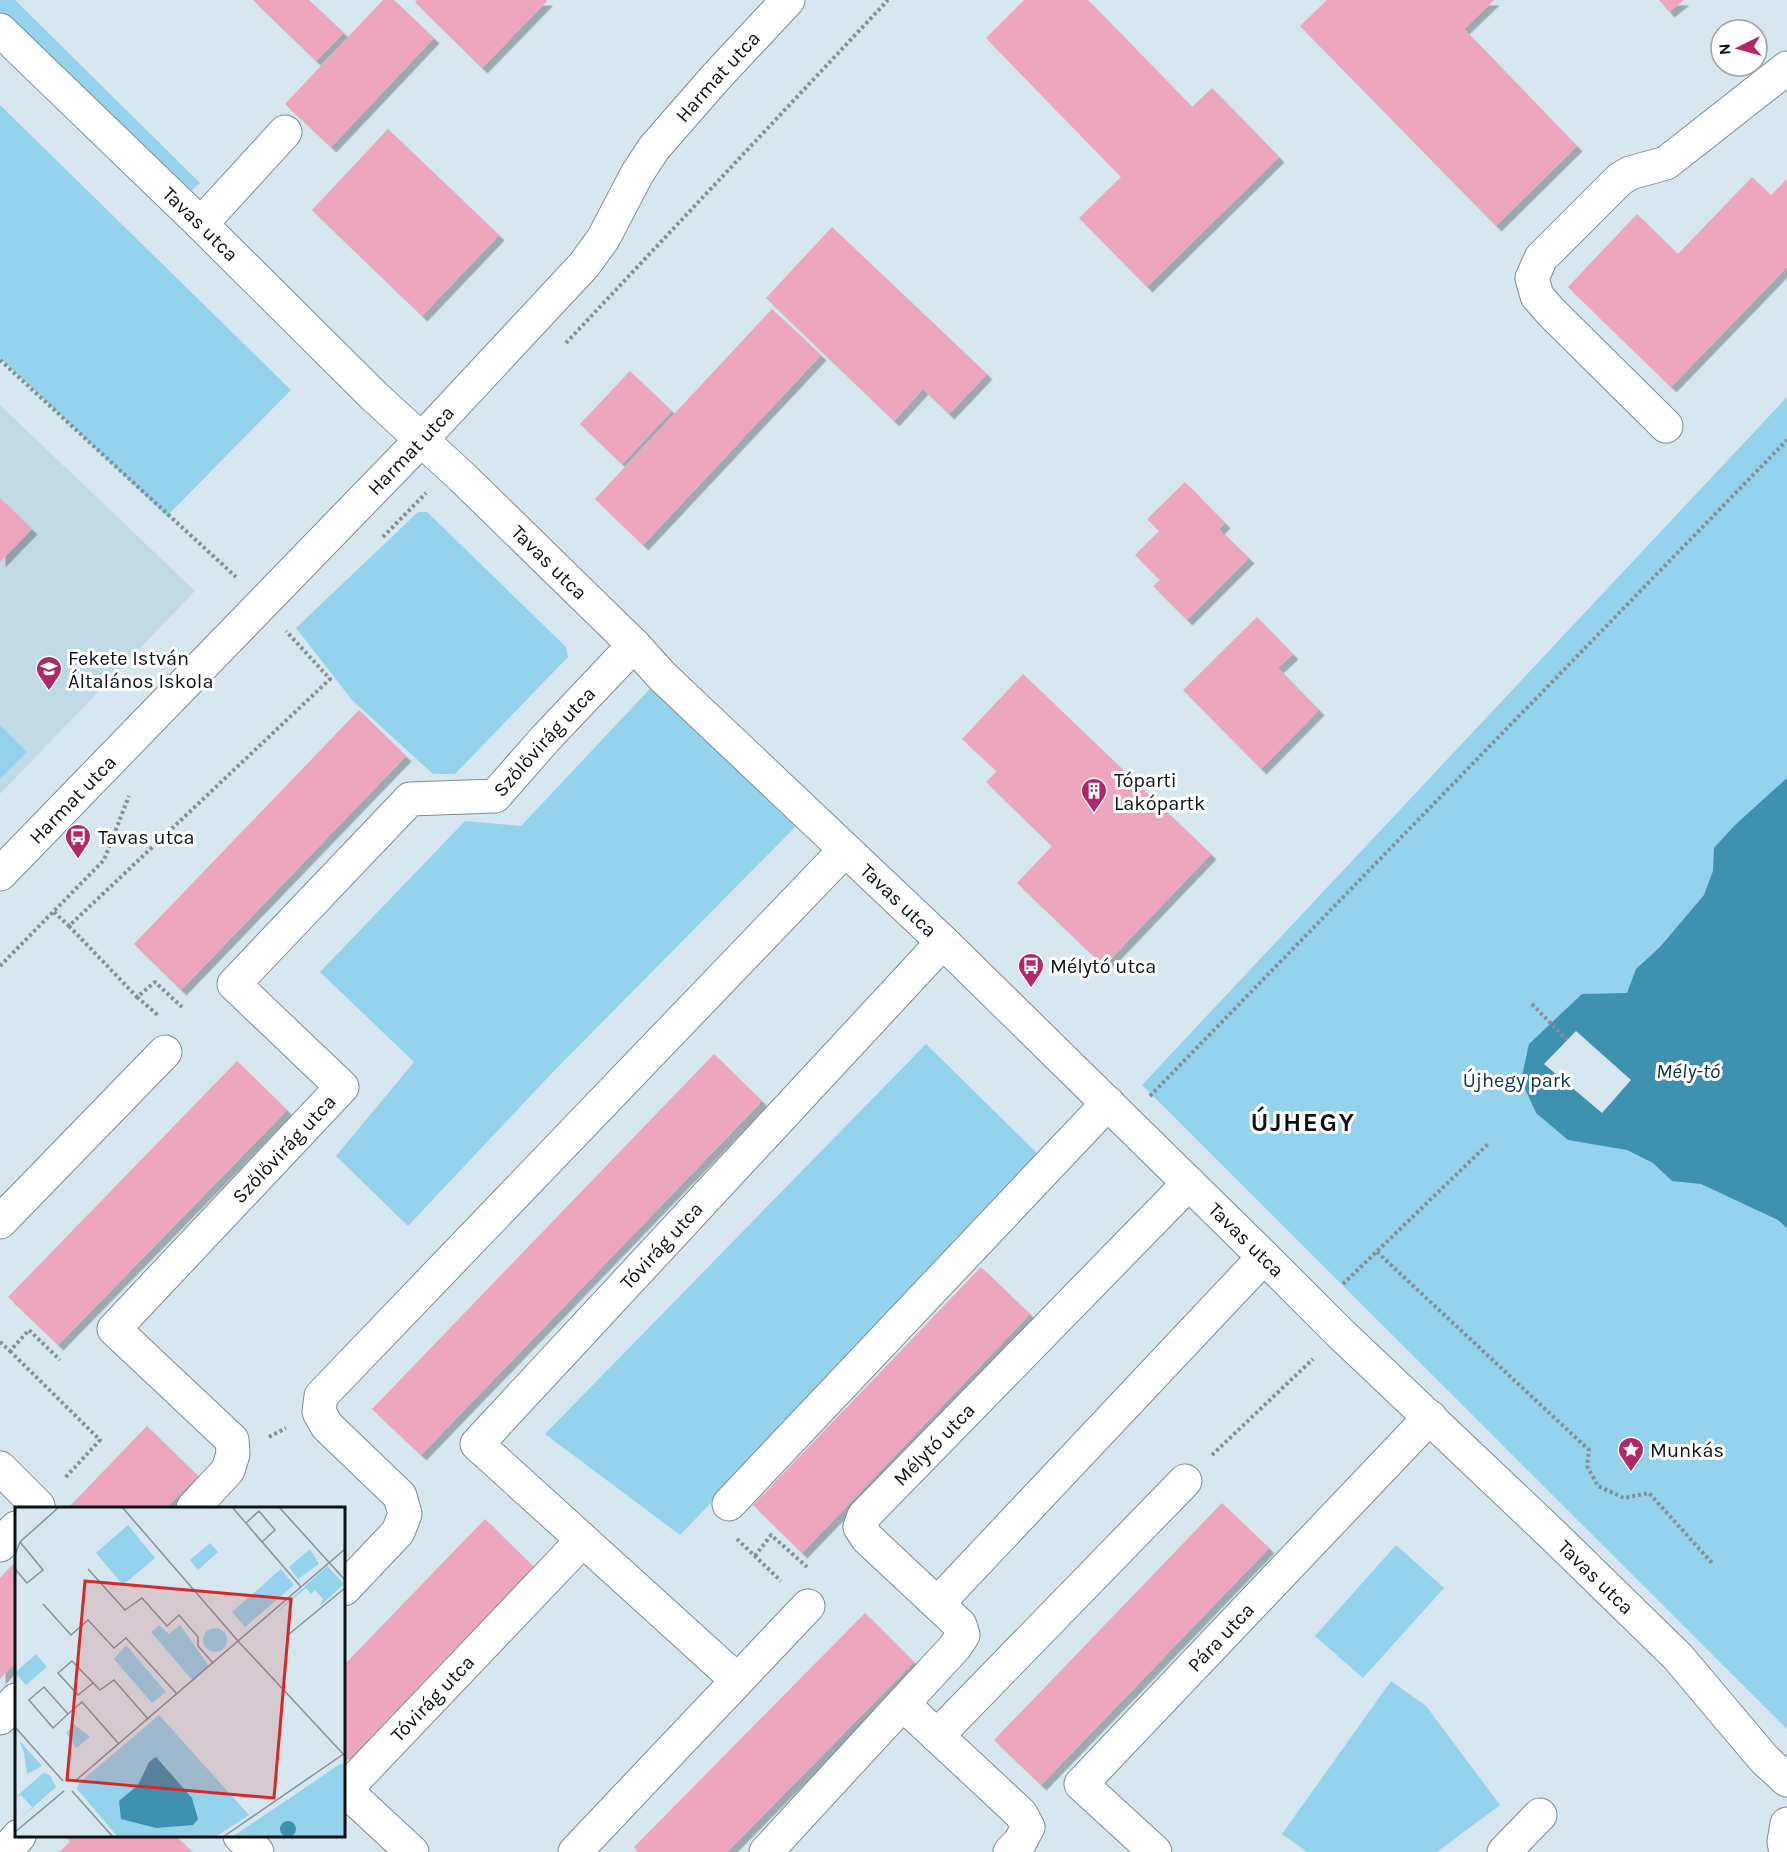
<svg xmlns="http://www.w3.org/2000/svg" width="1787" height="1852" font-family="Karla,sans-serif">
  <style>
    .built { fill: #c1dbe6 }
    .green { fill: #95d2ec }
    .water { fill: #3f91b0 }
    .pier { fill: #d6e7ef }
    .building { fill: #eea6bf; filter: url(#shadow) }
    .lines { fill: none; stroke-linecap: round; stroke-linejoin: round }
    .minor-casing { stroke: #7c8b92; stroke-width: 35 }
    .path { stroke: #839095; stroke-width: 4; stroke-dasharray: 3 3; stroke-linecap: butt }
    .minor { stroke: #fff; stroke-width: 33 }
    .labels { text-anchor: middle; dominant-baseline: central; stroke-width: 6; stroke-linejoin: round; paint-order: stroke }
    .street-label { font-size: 20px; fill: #0c1214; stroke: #fff }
    .poi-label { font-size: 20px; fill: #0c1214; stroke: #fff; text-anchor: start }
    .park-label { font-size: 20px; fill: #0f3543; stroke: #fff }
    .water-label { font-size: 21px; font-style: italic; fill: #0b313f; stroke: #fff }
    .district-label { font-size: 26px; font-weight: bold; letter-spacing: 1.5px; fill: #0c1214; stroke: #fff }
    .inset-road { fill: none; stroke: #859297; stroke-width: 1.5 }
    .view { fill: #d62828; fill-opacity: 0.15; stroke: #d62828; stroke-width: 3 }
    .inset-edge { fill: none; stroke: #0c1214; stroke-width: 3 }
  </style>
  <defs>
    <filter id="shadow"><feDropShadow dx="5.5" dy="5.5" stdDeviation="0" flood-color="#0004"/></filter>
  </defs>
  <rect width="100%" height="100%" fill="#d6e7ef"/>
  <path class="built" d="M0,405L195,591L0,794Z"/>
  <g class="green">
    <path d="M0,0H15L200,183L184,197L0,17Z"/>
    <path d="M0,105L291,390L167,516L0,358Z"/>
    <path d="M1787,397V1729L1142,1085Z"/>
    <path d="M418,512H427L566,647L568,657L455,774H433L352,700L296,628Z"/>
    <path d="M662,676L808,814L551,1074L408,1226L336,1156L414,1062L320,972L465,821L521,826Z"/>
    <path d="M0,725L27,752L0,779Z"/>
    <path d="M926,1044L1042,1158L680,1535L545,1434Z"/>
    <path d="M1396,1545L1444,1588L1363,1678L1315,1636Z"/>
    <path d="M1391,1681L1426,1706L1500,1805L1437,1852H1307L1282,1834Z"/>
  </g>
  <path class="water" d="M1787,778V1228L1778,1220L1701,1184L1672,1181L1653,1163L1627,1150L1568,1140L1536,1113L1521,1080L1529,1044L1582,994L1627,993L1636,969L1660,947L1704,895L1713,871L1714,848L1735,825Z"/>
  <path class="pier" d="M1576,1031L1631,1080L1602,1113L1544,1064Z"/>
  <g class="building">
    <path d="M253,0H309L344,33L316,61Z"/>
    <path d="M383,0H394L434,38L331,147L285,104Z"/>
    <path d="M417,0H546L547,1L482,68L415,2Z"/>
    <path d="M1024,0H1088L1192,107L1212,88L1279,157L1147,287L1079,218L1121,177L986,38Z"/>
    <path d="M1327,0H1494L1464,29L1577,146L1496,226L1300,26Z"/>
    <path d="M1659,0H1684L1669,12Z"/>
    <path d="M388,129L499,235L422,316L312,210Z"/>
    <path d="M1752,177L1771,195L1787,179V267L1671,387L1568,287L1637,214L1678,254Z"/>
    <path d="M832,227L987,374L949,414L923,389L894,421L766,298Z"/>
    <path d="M772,309L821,355L643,545L595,499Z"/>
    <path d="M630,371L672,411L622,464L580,424Z"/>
    <path d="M1185,482L1225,523L1219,529L1249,558L1187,620L1153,586L1160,580L1135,555L1159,531L1147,519Z"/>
    <path d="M0,498L32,529L0,562Z"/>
    <path d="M1257,617L1293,654L1278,668L1319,710L1261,769L1183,690Z"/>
    <path d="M1023,674L1211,854L1104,966L1017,883L1052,846L986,782L997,771L962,739Z"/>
    <path d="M359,710L406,756L181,990L134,944Z"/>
    <path d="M714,1054L762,1101L421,1455L372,1409Z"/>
    <path d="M237,1061L287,1110L58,1345L8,1297Z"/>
    <path d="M981,1267L1030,1314L802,1553L753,1505Z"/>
    <path d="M147,1426L198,1476L166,1508H68Z"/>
    <path d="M1222,1503L1269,1548L1041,1785L994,1740Z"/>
    <path d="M485,1519L535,1568L344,1764V1665Z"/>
    <path d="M16,1561V1662L0,1679V1578Z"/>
    <path d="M865,1613L914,1662L727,1852H638L634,1847Z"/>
    <path d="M65,1836H176L192,1852H59L70,1842Z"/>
  </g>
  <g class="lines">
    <defs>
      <g id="minor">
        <path id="s1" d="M0,30L201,224L374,396L463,478L634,645L662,676L943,942L1264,1257L1340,1333L1555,1537L1678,1657L1764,1759L1787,1780"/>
        <path d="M201,224L285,132"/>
        <path d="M1666,426L1551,312L1537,296L1532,278L1541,258L1620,179L1630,173L1666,163L1787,68"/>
        <path id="s2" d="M0,874L421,440L584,265L603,239L637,174L654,148L716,77L788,0"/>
        <path d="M0,1222L165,1052"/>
        <path d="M0,1468L38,1506L36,1508"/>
        <path d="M729,1504L1108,1103"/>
        <path id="s3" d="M193,1508L228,1470L233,1454L232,1440L114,1329L342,1087L234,984L410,799L495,796L545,739L634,645"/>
        <path d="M0,1545L16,1528"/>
        <path d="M344,1589L398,1532L405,1514L400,1496L327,1426L319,1412L321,1396L845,850"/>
        <path d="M938,1603L1264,1257"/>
        <path id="s4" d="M737,1680L477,1444L943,942"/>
        <path d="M903,1704L1021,1814L1028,1827L1020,1842L1010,1852"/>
        <path d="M0,1718L16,1700"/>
        <path d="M937,1736L1185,1481"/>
        <path d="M240,1836L257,1852"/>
        <path d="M4,1852L19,1836"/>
        <path id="s5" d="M412,1852L345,1790L582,1541"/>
        <path d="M575,1852L808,1606"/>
        <path id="s6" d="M766,1852L955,1647L963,1635L960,1625L867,1538L860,1527L864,1516L1189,1183"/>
        <path id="s7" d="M1155,1852L1081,1784L1430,1417"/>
        <path d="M1504,1852L1540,1815"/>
        <path d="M1786,1852L1784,1842L1787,1824"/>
      </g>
    </defs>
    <use href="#minor" class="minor-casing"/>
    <g class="path">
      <path d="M566,343L888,0"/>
      <path d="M0,360L236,577"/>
      <path d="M383,537L426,493"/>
      <path d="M54,912L69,926L330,679L286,631"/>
      <path d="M69,926L137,997L155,982L182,1007"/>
      <path d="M0,966L104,860L129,796"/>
      <path d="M137,997L159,1016"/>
      <path d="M1532,1004L1567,1040"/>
      <path d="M1150,1096L1787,440"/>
      <path d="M1377,1252L1589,1450L1587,1466L1598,1486L1624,1498L1649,1493L1713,1564"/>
      <path d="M1343,1284L1489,1143"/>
      <path d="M0,1342L10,1351L29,1330L60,1360"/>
      <path d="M10,1351L100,1440L64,1479"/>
      <path d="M269,1437L286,1428"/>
      <path d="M1212,1455L1313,1359"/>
      <path d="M737,1539L781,1581"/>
      <path d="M755,1556L771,1535L807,1567"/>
    </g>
    <use href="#minor" class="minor"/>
  </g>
  <defs>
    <symbol id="school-pin" viewBox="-11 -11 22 30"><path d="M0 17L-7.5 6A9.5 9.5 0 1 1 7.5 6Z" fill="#b02869" stroke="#fff"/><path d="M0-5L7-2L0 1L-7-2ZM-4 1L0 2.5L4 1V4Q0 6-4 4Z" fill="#fff"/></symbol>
    <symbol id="building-pin" viewBox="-11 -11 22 30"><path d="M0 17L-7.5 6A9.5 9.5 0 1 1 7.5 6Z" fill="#b02869" stroke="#fff"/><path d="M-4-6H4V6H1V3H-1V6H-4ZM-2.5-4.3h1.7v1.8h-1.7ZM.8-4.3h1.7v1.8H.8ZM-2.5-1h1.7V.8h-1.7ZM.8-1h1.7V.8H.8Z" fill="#fff"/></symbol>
    <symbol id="bus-pin" viewBox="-11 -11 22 30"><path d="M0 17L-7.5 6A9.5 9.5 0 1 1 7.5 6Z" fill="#b02869" stroke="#fff"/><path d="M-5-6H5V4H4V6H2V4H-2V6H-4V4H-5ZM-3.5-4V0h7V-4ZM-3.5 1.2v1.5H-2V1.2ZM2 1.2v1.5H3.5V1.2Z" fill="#fff"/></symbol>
    <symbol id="sight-pin" viewBox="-11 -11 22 30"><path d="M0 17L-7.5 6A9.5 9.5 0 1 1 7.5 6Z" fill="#b02869" stroke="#fff"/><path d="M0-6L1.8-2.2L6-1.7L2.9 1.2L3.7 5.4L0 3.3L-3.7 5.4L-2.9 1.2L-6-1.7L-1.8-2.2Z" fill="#fff"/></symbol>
  </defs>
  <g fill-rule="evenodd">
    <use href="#school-pin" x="34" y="654" width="30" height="40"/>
    <use href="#building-pin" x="1079" y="776" width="30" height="40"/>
    <use href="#bus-pin" x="63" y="822" width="30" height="40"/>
    <use href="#bus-pin" x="1016" y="951" width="30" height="40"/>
    <use href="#sight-pin" x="1616" y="1435" width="30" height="40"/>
  </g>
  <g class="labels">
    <g class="street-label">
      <text stroke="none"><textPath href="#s2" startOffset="1076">Harmat utca</textPath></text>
      <text stroke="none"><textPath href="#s1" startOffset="279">Tavas utca</textPath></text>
      <text stroke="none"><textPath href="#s2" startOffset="590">Harmat utca</textPath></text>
      <text stroke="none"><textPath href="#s1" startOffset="765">Tavas utca</textPath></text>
      <text stroke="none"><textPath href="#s3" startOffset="1140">Szőlővirág utca</textPath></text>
      <text stroke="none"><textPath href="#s2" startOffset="104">Harmat utca</textPath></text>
      <text stroke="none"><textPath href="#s1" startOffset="1251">Tavas utca</textPath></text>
      <text stroke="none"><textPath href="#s3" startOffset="492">Szőlővirág utca</textPath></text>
      <text stroke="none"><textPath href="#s1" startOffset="1737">Tavas utca</textPath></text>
      <text stroke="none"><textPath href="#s4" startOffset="622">Tóvirág utca</textPath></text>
      <text stroke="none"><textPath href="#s6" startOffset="556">Mélytó utca</textPath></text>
      <text stroke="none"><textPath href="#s1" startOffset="2223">Tavas utca</textPath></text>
      <text stroke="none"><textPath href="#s7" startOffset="303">Pára utca</textPath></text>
      <text stroke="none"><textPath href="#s5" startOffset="218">Tóvirág utca</textPath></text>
    </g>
    <g class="poi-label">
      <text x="68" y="658">Fekete István<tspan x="68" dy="23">Általános Iskola</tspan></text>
      <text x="1114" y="780">Tóparti<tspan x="1114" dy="23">Lakópartk</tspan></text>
      <text x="98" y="837">Tavas utca</text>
      <text x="1050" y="966">Mélytó utca</text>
      <text x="1650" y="1450">Munkás</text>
    </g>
    <g class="park-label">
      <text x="1517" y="1080">Újhegy park</text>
    </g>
    <g class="water-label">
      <text x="1688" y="1071">Mély-tó</text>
    </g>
    <g class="district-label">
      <text x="1303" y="1122">ÚJHEGY</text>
    </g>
  </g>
  <g transform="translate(15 1507)">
    <rect width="330" height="330" fill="#d6e7ef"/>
    <path d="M113,18L140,51L108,78L81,46ZM195,36L203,45L183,63L175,53ZM295,42L304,57L283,72L274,60ZM312,59L329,77L305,99L308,92L300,83L296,87L291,81L254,112ZM266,62L279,78L230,120L217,105ZM144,118L154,127L165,118L194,159L178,174L136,125ZM188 133a12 12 0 1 1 24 0a12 12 0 1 1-24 0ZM111,138L151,185L137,196L99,152ZM21,147L32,160L11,178L0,166ZM144,208L234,308L200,330H103L62,282L64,276ZM59,217L75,230L61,241L51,226ZM4,233L27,259L12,267L9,246ZM325,257H330V330H217ZM28,266L35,268L41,280L0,316L17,300L6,288L0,291Z" fill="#95d2ec"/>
    <path d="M141,250L177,291L183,312L178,318L141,321L106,312L104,294L123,278L134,255ZM265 322a8 8 0 1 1 16 0a8 8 0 1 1-16 0Z" fill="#3f91b0"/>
    <path class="inset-road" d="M107,0L223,134L330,249M217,0L286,80M264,0L330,73M231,16L244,4L260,23L247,35M0,48L5,35L44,0M0,62L12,76L28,63L5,35M73,62L110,103L127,91L152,119L164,108L183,130V139L198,156M28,97L56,128L73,113L99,141L111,131L162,187M273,128L330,81M78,176L63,188L43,166L57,154L85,183L99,173L133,212M53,207L38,221L14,193L29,180L53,207L67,195L104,237M0,220L48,274M59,275L330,42M57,284L98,330M0,325L49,284M208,330L330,246"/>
    <path class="view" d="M70,74L276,92L259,291L52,273Z"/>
    <rect width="330" height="330" class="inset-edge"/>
  </g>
  <g transform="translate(1739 48) rotate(265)"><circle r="28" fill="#ffffff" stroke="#9ea0a1" stroke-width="1.5"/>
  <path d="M0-4.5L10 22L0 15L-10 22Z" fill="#b02869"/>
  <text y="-9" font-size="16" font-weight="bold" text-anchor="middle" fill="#0c1214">N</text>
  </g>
</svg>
